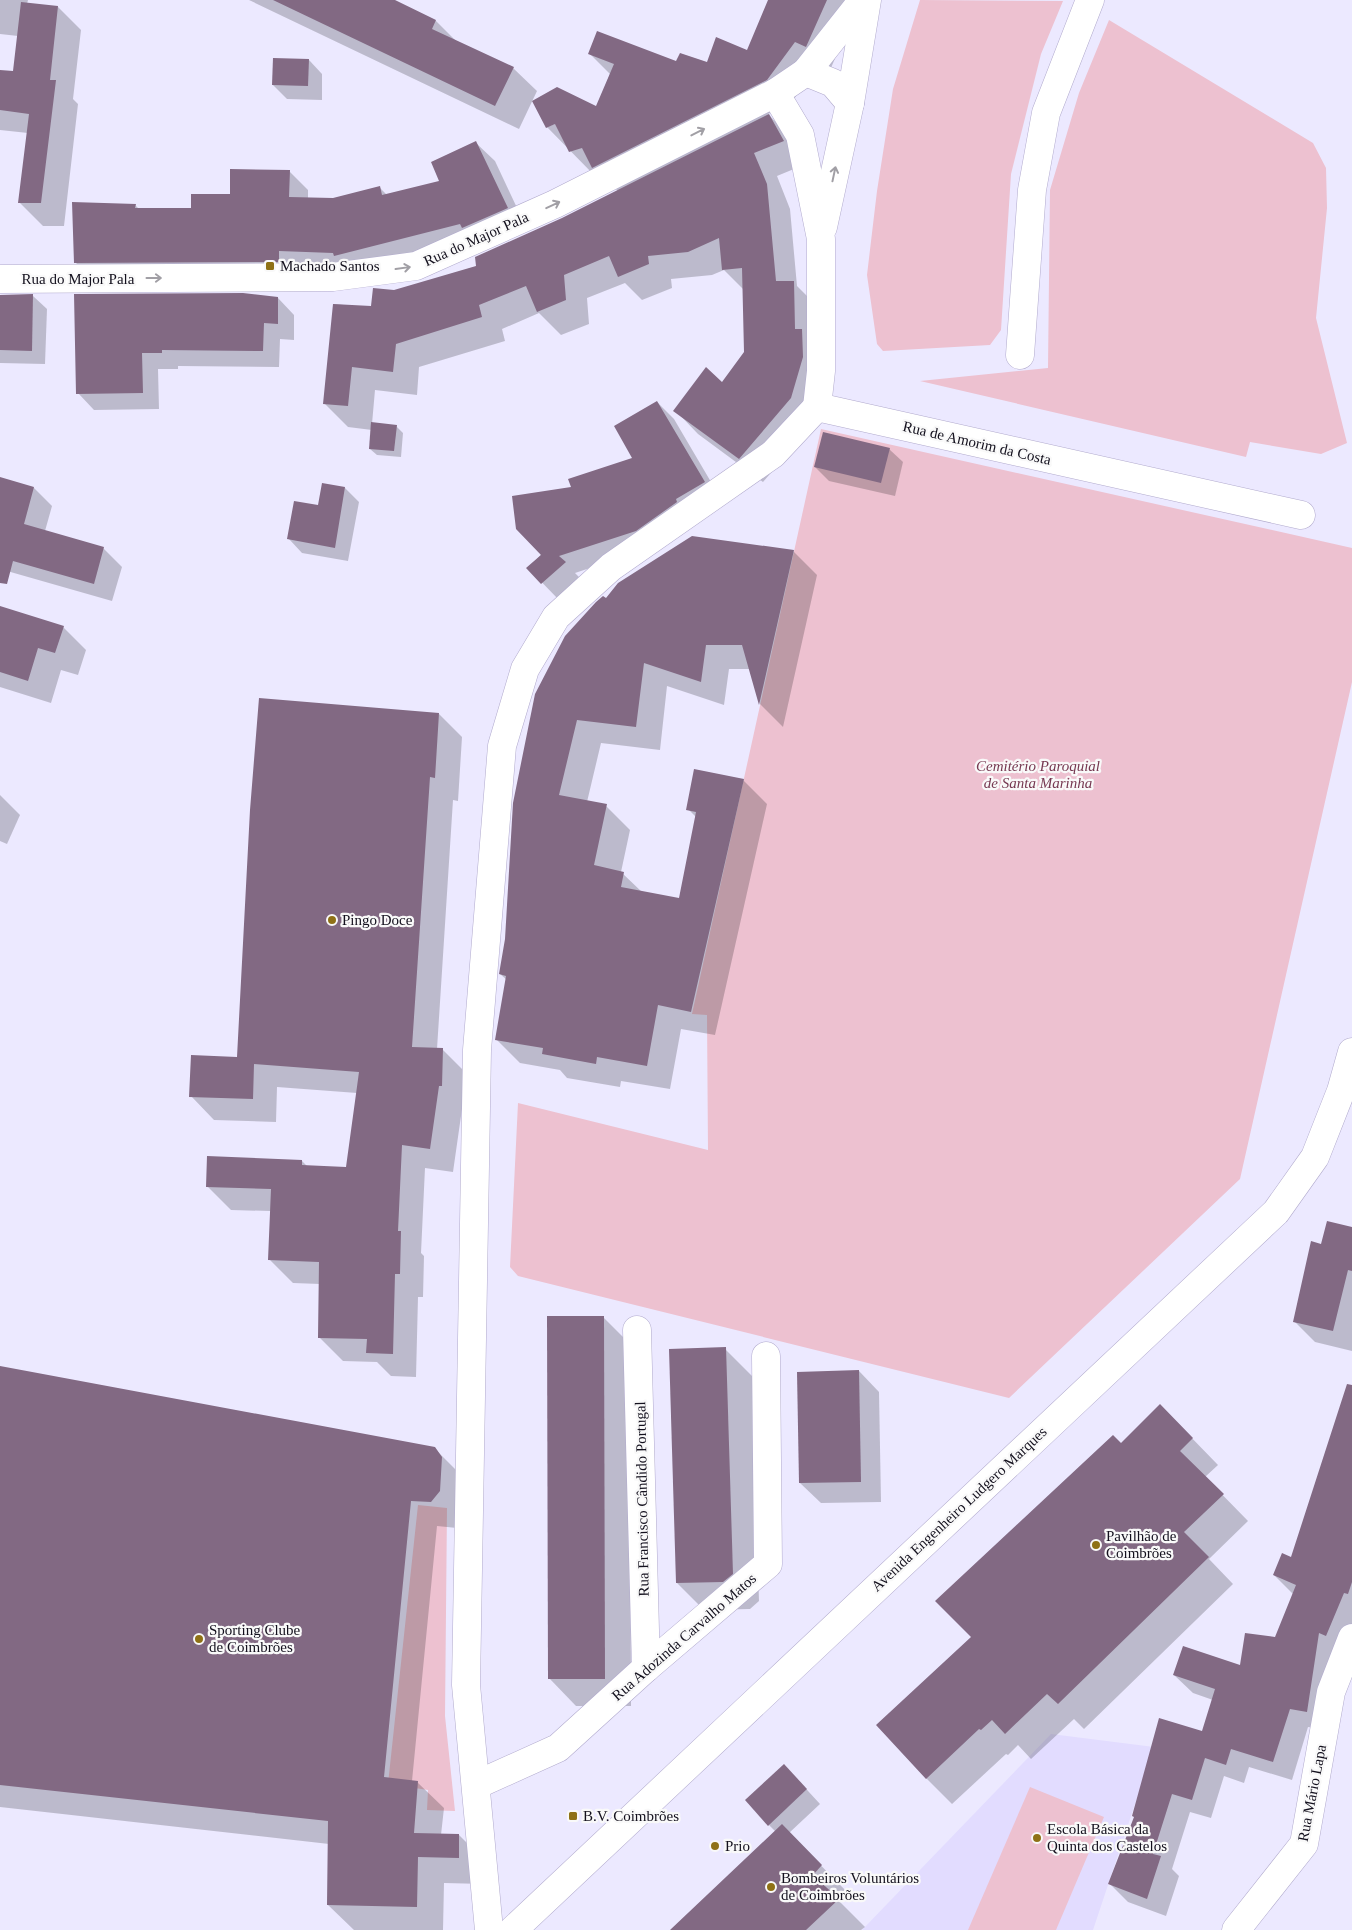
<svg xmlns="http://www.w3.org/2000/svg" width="1352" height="1930" font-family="Georgia,serif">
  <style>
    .built { fill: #e2dcff }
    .green { fill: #edc1d0 }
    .shadow { fill: #0003 }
    .building { fill: #826983 }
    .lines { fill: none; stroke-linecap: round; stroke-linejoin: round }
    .minor-casing { stroke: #b1aacd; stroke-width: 29 }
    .secondary-casing { stroke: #b1aacd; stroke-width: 29 }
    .minor { stroke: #fff; stroke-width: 28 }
    .secondary { stroke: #fff; stroke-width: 28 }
    .oneway { stroke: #a19fa5 }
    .poi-dot { fill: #8f7116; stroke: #f9f9f9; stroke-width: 2 }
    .labels { text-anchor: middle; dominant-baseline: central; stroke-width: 4.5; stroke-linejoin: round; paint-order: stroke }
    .street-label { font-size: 15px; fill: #13101d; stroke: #f9f9f9 }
    .poi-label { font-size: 15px; fill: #13101d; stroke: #f9f9f9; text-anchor: start }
    .park-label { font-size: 15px; font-style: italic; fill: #763851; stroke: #f9f9f9 }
  </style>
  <rect width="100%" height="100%" fill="#ece9ff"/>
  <path class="built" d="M1051,1734L1154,1747L1093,1930H862Z"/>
  <g class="green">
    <path d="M920,0L1063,1L1041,54L1011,174L1001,330L990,345L883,351L877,344L867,275L877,191L893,89Z"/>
    <path d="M1109,20L1313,143L1326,168L1327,208L1316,318L1347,443L1321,454L1250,442L1246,457L920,381L1048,368L1050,190L1079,93Z"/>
    <path d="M821,429L1352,548V682L1240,1179L1009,1398L518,1276L510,1267L518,1103L708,1150L707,1015L692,1014Z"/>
    <path d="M418,1505L447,1508L445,1716L455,1811L427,1810L428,1790L388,1784Z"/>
    <path d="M1030,1787L1104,1817L1056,1930H968Z"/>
  </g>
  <g class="shadow">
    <path d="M0,0H28L27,4L58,7L81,30L73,99L78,104L64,226H43L20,203L28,133L0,130V71L14,73L18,36L0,34Z"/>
    <path d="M249,0H392L436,21L456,41L513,68L537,91L519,129Z"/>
    <path d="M807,0H881L855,35L848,29L830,70L819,65L791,103L768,114L792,139L806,164L777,176L790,209L797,286L817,306L815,422L763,482L698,434L675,410L722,384L746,353L744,290L724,270L712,275L671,279L672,288L642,300L625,283L587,298L589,324L561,335L539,313L502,329L505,341L419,367L417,395L375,390L372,424L396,426L403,433L401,457L377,455L370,449L372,430L348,427L324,403L334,304L372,308L394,291L478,266L618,191L599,173L594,175L547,127L597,107L610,74L589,53L708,64L747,52Z"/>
    <path d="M309,60L322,74V100L287,99L273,85Z"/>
    <path d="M476,143L495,161L526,227L354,274L94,281L75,262L135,205L139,209L192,210L289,171L308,190V199H333L379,187L387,195L441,182Z"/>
    <path d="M76,295L278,298L294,315V340L280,339L279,367L178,366V369H158L159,409L94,410L78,393Z"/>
    <path d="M0,296H33L47,309L45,364L0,363Z"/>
    <path d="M657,402L674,419L721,499L653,547L575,573L582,580L559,600L528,568L634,459Z"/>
    <path d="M889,449L903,462L895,496L829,481L815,467Z"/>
    <path d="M0,478L34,488L52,506L45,531L103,548L122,567L112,601L0,569Z"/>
    <path d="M323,484L345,488L359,502L348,561L302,553L289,539L319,507Z"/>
    <path d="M793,551L817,575L783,727L760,704L750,669H729L724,705L667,686L660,750L601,743L587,802L606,806L630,830L621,872L643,893L680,900L696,817L688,809L743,780L767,804L715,1035L681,1029L670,1089L621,1081L620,1087L567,1078L560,1070L520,1063L496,1039L507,980L500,974L606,600Z"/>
    <path d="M0,607L63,627L86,650L78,675L61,670L51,703L0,687Z"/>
    <path d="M439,714L462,737L458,801L453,800L437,1049H442L466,1073L465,1109H462L453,1172L425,1168L421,1253L424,1256L423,1297H418L416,1377L391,1376L377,1362L343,1361L320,1338V1284L293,1283L270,1260L271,1211L231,1210L207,1186L302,1161L308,1167L347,1169L357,1093L277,1087L276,1122L214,1120L191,1096L238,1058Z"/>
    <path d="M0,795L20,815L7,844L0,841Z"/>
    <path d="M1352,1228V1351L1315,1342L1294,1321L1322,1245Z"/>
    <path d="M603,1317L630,1344L631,1706H576L549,1678Z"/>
    <path d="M725,1349L752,1376L759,1601L750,1609L704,1610L677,1583Z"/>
    <path d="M0,1367L434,1448L461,1475L457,1528L437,1526L412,1781L417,1782L444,1808L441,1835H459L485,1861L484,1884L444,1883L443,1930H354L328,1905L329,1844L0,1807Z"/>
    <path d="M859,1371L879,1392L881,1502L821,1503L800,1483Z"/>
    <path d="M1352,1420V1637L1326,1730L1308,1727L1292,1780L1249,1767L1244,1783L1224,1776L1211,1818L1190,1812L1172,1869L1179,1876L1166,1916L1128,1902L1110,1884L1203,1733L1213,1700L1193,1693L1174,1675L1241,1667L1276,1638L1293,1594L1274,1575L1292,1558Z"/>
    <path d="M1185,1431L1218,1465L1205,1477L1248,1521L1209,1559L1233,1584L1084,1729L1074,1719L1031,1759L1018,1745L1008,1755L1006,1754L952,1804L926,1778L973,1637L1121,1445Z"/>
    <path d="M797,1779L820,1804L789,1833L848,1893L840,1902L865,1927L861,1930H672L776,1832L769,1825Z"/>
  </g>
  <g class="building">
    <path d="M273,0H395L436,20L432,29L514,67L495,106Z"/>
    <path d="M768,0H827L806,47L795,42L767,80L592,168L582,148L569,152L555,124L546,128L532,101L557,87L596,106L614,64L588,54L597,31L676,61L680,53L707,62L716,37L747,50Z"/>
    <path d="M21,2L58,6L50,80H56L41,203H18L29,114L0,110V70L13,71Z"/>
    <path d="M273,58L309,59L308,86L272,85Z"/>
    <path d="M769,114L784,141L754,153L767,184L776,281H794L795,329H802L803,357L791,398L739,459L673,411L706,367L722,382L744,352L742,268L722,270L719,238L688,252L648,256L649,264L618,277L609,256L564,275L566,300L537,312L526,286L479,305L482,317L396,344L393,372L352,367L348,406L323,404L333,304L371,306L373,288L394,290L476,266L475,257L562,218Z"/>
    <path d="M476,141L508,208L462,228L460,224L334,256L333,253L279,251V262L74,263L72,202L136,204L135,208H191V194H230V169L290,170L289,197L333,198L380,186L382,195L439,181L431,162Z"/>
    <path d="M243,293L278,297V324L264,323L263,351L162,350V353H142L143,393L76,394L74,294Z"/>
    <path d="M33,294L32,351L0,350V295Z"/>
    <path d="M657,401L705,482L676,499L677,502L636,531L559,556L566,562L541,584L526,568L541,555L516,529L512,496L571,487L568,479L632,458L614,426Z"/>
    <path d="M371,422L397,425L394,451L369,449Z"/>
    <path d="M823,432L890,448L881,483L814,467Z"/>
    <path d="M0,477L34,487L24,524L104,547L94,584L13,561L7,584L0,583Z"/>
    <path d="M322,483L345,487L335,548L287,539L294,501L318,505Z"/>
    <path d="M692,536L794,550L759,705L742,645H706L701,682L644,663L636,727L577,720L559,795L607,804L594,865L624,872L621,887L679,898L696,812L686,810L694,769L744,779L691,1012L658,1005L647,1066L597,1057L596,1064L542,1054L543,1048L495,1040L506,976L499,974L505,939L513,803L535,694L565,636L596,602L603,596L606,598L618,583Z"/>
    <path d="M0,606L64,626L55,653L38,648L28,681L0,672Z"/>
    <path d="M259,698L439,713L435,778L430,777L412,1047L443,1048L442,1086H439L430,1149L402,1145L398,1231H401L400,1274H395L393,1354L366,1353L367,1339L318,1338L319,1262L268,1260L271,1189L206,1187L207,1156L302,1160V1165L346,1167L359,1072L254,1064L253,1099L189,1097L191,1055L237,1057L250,810Z"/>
    <path d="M1327,1221L1352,1227V1271L1348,1270L1333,1331L1293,1322L1311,1241L1321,1244Z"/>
    <path d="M547,1316H604L605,1679H548Z"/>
    <path d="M726,1347L733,1574L723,1582L676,1583L669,1349Z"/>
    <path d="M0,1366L435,1447L442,1457L440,1491L431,1502L411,1501L384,1777L418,1781L414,1833L459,1834V1858L418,1857L417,1907L327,1905L328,1821L0,1785Z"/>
    <path d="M859,1370L861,1482L799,1483L797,1372Z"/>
    <path d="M1347,1384L1352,1385V1582L1348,1594L1344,1593L1326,1636L1319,1633L1307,1712L1290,1709L1273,1762L1231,1749L1226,1765L1205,1758L1192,1800L1172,1794L1153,1854L1161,1856L1147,1899L1108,1884L1134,1817L1132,1816L1159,1718L1202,1731L1215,1689L1173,1675L1183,1646L1240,1665L1245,1633L1275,1637L1296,1585L1273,1575L1282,1553L1291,1557Z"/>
    <path d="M1160,1404L1193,1438L1180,1451L1224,1494L1184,1532L1209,1557L1058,1704L1047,1694L1005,1734L992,1720L981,1730L979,1729L926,1779L876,1725L971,1637L935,1601L1113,1435L1121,1443Z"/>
    <path d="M784,1764L807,1789L768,1826L745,1800Z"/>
    <path d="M782,1824L822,1865L813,1875L839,1899L806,1930H670Z"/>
  </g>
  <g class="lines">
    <defs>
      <g id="minor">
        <path d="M806,72L833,83L850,103"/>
        <path d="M775,93L800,135L821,239V371L817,407"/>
        <path d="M823,227L850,103L867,0"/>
        <path d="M0,279L333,277L416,266L555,204L775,93L806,72L863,0"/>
        <path d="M1020,355L1032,190L1046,113L1090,0"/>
        <path d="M817,407L1301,515"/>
        <path d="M637,1330L646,1668"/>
        <path d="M476,1785L558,1748L646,1668L768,1564L766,1356"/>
        <path d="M489,1930L466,1685L477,1050L502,746L525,669L556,617L611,567L773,454L817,407"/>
        <path d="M1236,1930L1304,1844L1331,1692L1352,1638"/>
      </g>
      <path id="secondary" d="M513,1930L1276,1212L1315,1157L1341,1091L1352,1052"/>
    </defs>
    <use href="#minor" class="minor-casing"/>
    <use href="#secondary" class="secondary-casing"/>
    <use href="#minor" class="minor"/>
    <use href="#secondary" class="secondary"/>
  </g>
  <defs><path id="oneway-shaft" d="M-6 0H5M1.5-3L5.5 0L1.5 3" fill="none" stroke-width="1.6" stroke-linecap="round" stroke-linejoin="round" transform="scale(1.25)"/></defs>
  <g class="oneway">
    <use href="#oneway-shaft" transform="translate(698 132) rotate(-27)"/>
    <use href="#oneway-shaft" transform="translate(834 174) rotate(-78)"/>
    <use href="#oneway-shaft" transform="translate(553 205) rotate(-25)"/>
    <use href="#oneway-shaft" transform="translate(403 268) rotate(-8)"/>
    <use href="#oneway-shaft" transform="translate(154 278)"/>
  </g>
  <g class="poi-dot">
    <rect x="265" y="261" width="10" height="10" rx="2.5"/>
    <circle cx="332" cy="920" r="5"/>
    <circle cx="1096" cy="1545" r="5"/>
    <circle cx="199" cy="1639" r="5"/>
    <rect x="568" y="1811" width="10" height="10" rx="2.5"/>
    <circle cx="1037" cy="1838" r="5"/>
    <circle cx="715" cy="1846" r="5"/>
    <circle cx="771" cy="1887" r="5"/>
  </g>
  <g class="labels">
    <g class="street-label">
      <text transform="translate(476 239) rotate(-24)">Rua do Major Pala</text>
      <text x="78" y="279">Rua do Major Pala</text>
      <text transform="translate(977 443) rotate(13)">Rua de Amorim da Costa</text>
      <text transform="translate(642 1499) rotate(-91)">Rua Francisco Cândido Portugal</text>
      <text transform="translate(959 1509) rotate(-43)">Avenida Engenheiro Ludgero Marques</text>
      <text transform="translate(684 1637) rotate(-41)">Rua Adozinda Carvalho Matos</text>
      <text transform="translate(1312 1793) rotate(-79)">Rua Mário Lapa</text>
    </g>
    <g class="poi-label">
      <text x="280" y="266">Machado Santos</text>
      <text x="342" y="920">Pingo Doce</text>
      <text x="1106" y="1536">Pavilhão de<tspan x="1106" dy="17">Coimbrões</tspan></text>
      <text x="209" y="1630">Sporting Clube<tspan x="209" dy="17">de Coimbrões</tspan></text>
      <text x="583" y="1816">B.V. Coimbrões</text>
      <text x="1047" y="1829">Escola Básica da<tspan x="1047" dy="17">Quinta dos Castelos</tspan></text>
      <text x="725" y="1846">Prio</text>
      <text x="781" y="1878">Bombeiros Voluntários<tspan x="781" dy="17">de Coimbrões</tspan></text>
    </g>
    <g class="park-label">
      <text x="1038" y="766">Cemitério Paroquial<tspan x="1038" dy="17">de Santa Marinha</tspan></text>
    </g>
  </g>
</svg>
